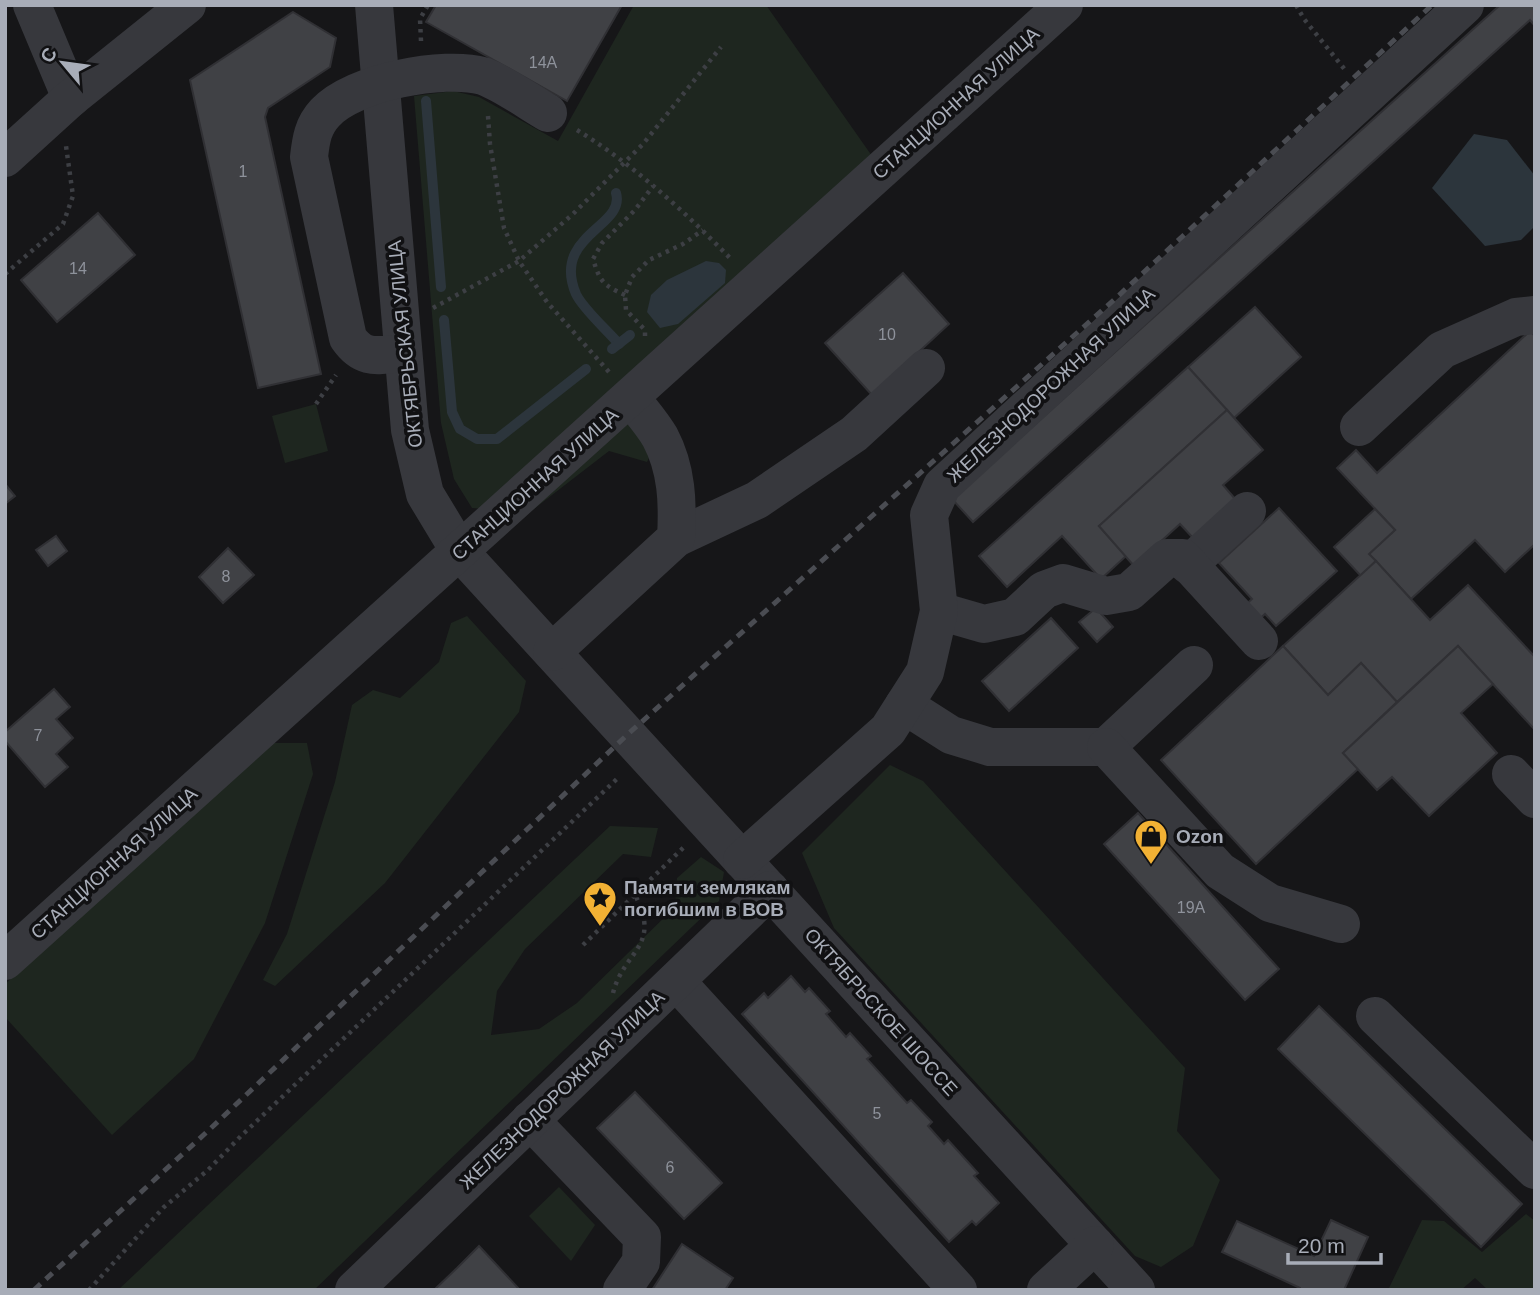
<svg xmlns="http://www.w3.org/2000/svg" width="1540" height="1295" font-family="Arial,sans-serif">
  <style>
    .green { fill: #1e261f }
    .water { fill: #2c353c }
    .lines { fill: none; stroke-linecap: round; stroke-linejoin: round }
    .stream { stroke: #2c353c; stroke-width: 10 }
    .building { fill: #404145; stroke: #303034; stroke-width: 2 }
    .path { stroke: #3d3f44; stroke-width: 4.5; stroke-dasharray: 3.5 5; stroke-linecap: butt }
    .minor { stroke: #37383d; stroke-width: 38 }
    .rail { stroke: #4a4c52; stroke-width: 5; stroke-dasharray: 9 7; stroke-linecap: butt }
    .labels { text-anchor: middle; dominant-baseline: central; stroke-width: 7; stroke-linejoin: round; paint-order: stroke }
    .number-label { font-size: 16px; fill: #8e929b }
    .street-label { font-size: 19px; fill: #a8adb8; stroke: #111113 }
    .poi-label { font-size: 19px; font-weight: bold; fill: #a8adb8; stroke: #111113; text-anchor: start }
  </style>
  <rect width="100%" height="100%" fill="#161618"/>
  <g class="green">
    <path d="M634,5H766L872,156L611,393L656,443L647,462L609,451L530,512L472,508L454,479L441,423L414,96L453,91L479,97L558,141Z"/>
    <path d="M316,404L328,451L285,463L272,416Z"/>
    <path d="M467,616L526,681L519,712L385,883L275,986L263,980L287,934L335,782L352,705L373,690L400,698L439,662L451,623Z"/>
    <path d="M274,743H307L313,774L265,923L194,1059L112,1135L5,1017V984Z"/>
    <path d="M890,765L923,781L1185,1068L1177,1131L1220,1180L1193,1246L1161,1267L1135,1256L834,928L802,853Z"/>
    <path d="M610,826L658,828L651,857L623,854L525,949L497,991L491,1035L539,1029L577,1003L675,907L677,878L701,857L724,872L719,901L314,1290H118Z"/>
    <path d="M559,1187L595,1225L571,1261L529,1216Z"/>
    <path d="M1526,1214L1535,1221V1290H1488L1475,1278L1461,1290H1388L1422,1220L1444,1221L1482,1252Z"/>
  </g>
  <g class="water">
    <path d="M1474,134L1507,140L1535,176V226L1521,240L1485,246L1432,188Z"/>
    <path d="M706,261L719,263L726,270L725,283L678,324L660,328L647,312L651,295L667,280Z"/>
  </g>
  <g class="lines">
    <g class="stream">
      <path d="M426,101L441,287"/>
      <path d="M616,193C626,227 551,235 576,294C583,309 607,330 619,344"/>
      <path d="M444,320L452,412L460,429L477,439H497L586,369"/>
      <path d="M612,349L630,335"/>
    </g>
  </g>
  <g class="building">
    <path d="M436,5H622L567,101L426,22Z"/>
    <path d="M1500,5H1535V26L1530,20L973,522L952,499Z"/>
    <path d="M293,12L336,38L330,67L268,108L265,117L321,374L258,388L190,80Z"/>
    <path d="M98,213L135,255L57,322L21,280Z"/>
    <path d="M903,273L949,324L872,395L825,343Z"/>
    <path d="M1255,307L1301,357L1234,418L1188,367Z"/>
    <path d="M1530,331L1535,336V544L1505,572L1475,540L1411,599L1369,554L1395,530L1337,468L1356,450L1377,473Z"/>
    <path d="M1188,367L1227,410L1099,526L1126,556L1101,579L1062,536L1007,587L979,556Z"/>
    <path d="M1227,410L1263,450L1223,485L1236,500L1194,539L1180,524L1134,566L1099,526Z"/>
    <path d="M5,484L15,496L5,504Z"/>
    <path d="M1279,508L1337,571L1276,626L1265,614L1255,623L1242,608L1252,599L1219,563Z"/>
    <path d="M1375,509L1395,530L1369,554L1376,561L1361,576L1334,547Z"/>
    <path d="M56,536L67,551L48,566L36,550Z"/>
    <path d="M228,548L254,575L223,603L199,577Z"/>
    <path d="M1376,561L1430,620L1468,585L1535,657V730L1458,646L1397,702L1361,663L1328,695L1283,646Z"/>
    <path d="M1096,608L1113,627L1097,642L1079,622Z"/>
    <path d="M1051,618L1078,648L1009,711L982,681Z"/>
    <path d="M1283,646L1328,695L1361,663L1397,702L1343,753L1358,769L1256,864L1161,760Z"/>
    <path d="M1458,646L1493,684L1461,713L1497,753L1429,816L1392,777L1377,790L1343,753Z"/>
    <path d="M54,689L70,707L56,719L73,738L56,754L68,767L45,787L5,741V732Z"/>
    <path d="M1138,813L1279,969L1245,1000L1104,844Z"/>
    <path d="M791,976L805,992L809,988L830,1011L826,1014L846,1037L850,1033L871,1056L867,1059L907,1103L911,1100L932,1122L928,1126L944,1144L948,1140L978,1173L974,1176L999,1203L976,1225L972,1221L949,1242L742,1014L764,993L768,998Z"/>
    <path d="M1319,1006L1522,1204L1481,1247L1278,1049Z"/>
    <path d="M635,1092L722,1183L684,1219L597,1128Z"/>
    <path d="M1331,1220L1368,1237L1344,1290H1300V1288L1222,1252L1237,1221L1314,1256Z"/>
    <path d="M682,1244L733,1278L725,1290H652Z"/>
    <path d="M479,1246L520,1290H434L457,1268Z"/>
  </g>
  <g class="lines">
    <g class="path">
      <path d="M1296,5L1304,19L1346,71"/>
      <path d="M421,41L420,19L428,5"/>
      <path d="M488,116L490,144L504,228L519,261L547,302L609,372"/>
      <path d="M577,130C634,165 685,212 731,259"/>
      <path d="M5,274L63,224L73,196L66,146"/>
      <path d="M625,295C603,285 600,282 593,259L602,243L635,210L653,186"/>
      <path d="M433,308L519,261L573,214L643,144L721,47"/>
      <path d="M645,336V330L626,310L625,295L632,277L649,260L683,244L703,230"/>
      <path d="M316,404L336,375"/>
      <path d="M583,945L685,846"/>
      <path d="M613,993C624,950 662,947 635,895"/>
      <path d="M89,1290L164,1207L208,1170L241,1136L619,777"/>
    </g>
    <g class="minor">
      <path d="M32,5L71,98"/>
      <path d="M374,5L410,430L425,494L460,552L1136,1290"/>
      <path d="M5,158L71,98L187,5"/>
      <path d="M403,353C378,355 364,361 348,338L309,157C311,139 313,126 325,113C353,82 444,65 483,76C503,83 529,102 548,113"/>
      <path d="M1359,427L1442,350L1516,317L1535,315"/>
      <path d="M676,538L757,500L854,434L926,368"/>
      <path d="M1188,565L1247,511"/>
      <path d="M939,611L984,624L1015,617L1044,590L1063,583L1106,596L1129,592L1167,558H1183L1259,641"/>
      <path d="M552,652L676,538C678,503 677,469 660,437C652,423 640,410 631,398"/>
      <path d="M904,705L951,735L990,747H1106L1194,665"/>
      <path d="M1106,747L1220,871L1270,903L1341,924"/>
      <path d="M1511,774L1535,799"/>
      <path d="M742,860L888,730L925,672L939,611L929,515L942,486L1465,5"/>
      <path d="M5,961L1064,5"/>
      <path d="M676,981L958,1290"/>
      <path d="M1375,1016L1535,1170"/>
      <path d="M530,1120L642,1237L641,1262L622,1290"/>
      <path d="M354,1290L770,890"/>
      <path d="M1046,1290L1095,1245"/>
    </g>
    <path class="rail" d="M34,1290L210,1129L627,735L1116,298L1432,5"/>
  </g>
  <defs>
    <symbol id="shop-pin" viewBox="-11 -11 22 30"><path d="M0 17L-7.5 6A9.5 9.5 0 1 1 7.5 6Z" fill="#f2b134" stroke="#111113"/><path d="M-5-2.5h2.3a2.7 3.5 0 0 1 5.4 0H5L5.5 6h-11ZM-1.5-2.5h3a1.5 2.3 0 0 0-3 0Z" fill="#111"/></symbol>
    <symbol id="sight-pin" viewBox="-11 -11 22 30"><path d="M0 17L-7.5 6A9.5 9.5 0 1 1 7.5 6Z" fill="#f2b134" stroke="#111113"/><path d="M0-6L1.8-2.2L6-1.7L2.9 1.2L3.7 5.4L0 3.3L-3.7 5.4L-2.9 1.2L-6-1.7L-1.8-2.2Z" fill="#111"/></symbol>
  </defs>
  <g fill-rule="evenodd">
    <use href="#shop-pin" x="1132" y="817" width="38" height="52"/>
    <use href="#sight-pin" x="581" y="879" width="38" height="52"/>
  </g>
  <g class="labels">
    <g class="number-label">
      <text x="543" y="62">14А</text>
      <text x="243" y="171">1</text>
      <text x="78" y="268">14</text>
      <text x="887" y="334">10</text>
      <text x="226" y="576">8</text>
      <text x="38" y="735">7</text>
      <text x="1191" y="907">19А</text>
      <text x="877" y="1113">5</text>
      <text x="670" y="1167">6</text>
    </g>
    <g class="street-label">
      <text transform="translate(956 103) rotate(-42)">СТАНЦИОННАЯ УЛИЦА</text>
      <text transform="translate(405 344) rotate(-96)">ОКТЯБРЬСКАЯ УЛИЦА</text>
      <text transform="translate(1051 385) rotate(-43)">ЖЕЛЕЗНОДОРОЖНАЯ УЛИЦА</text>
      <text transform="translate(535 484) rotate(-42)">СТАНЦИОННАЯ УЛИЦА</text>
      <text transform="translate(114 863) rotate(-42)">СТАНЦИОННАЯ УЛИЦА</text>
      <text transform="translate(881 1012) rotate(48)">ОКТЯБРЬСКОЕ ШОССЕ</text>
      <text transform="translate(562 1090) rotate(-44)">ЖЕЛЕЗНОДОРОЖНАЯ УЛИЦА</text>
    </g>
    <g class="poi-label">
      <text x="1176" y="836">Ozon</text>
      <text x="624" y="887">Памяти землякам<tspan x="624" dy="22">погибшим в ВОВ</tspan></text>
    </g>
  </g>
  <rect width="1540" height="1295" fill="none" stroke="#a8adb8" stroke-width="14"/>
  <g transform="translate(63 63) rotate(299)" stroke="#111113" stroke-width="5" paint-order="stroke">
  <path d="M0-5L12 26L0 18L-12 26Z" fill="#a8adb8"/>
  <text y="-10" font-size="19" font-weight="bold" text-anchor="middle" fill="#a8adb8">С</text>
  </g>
  <path d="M1288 1253v10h93v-10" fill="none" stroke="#a8adb8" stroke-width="3.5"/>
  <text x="1298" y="1253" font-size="21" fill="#a8adb8" stroke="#111113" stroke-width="5" paint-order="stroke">20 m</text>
</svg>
